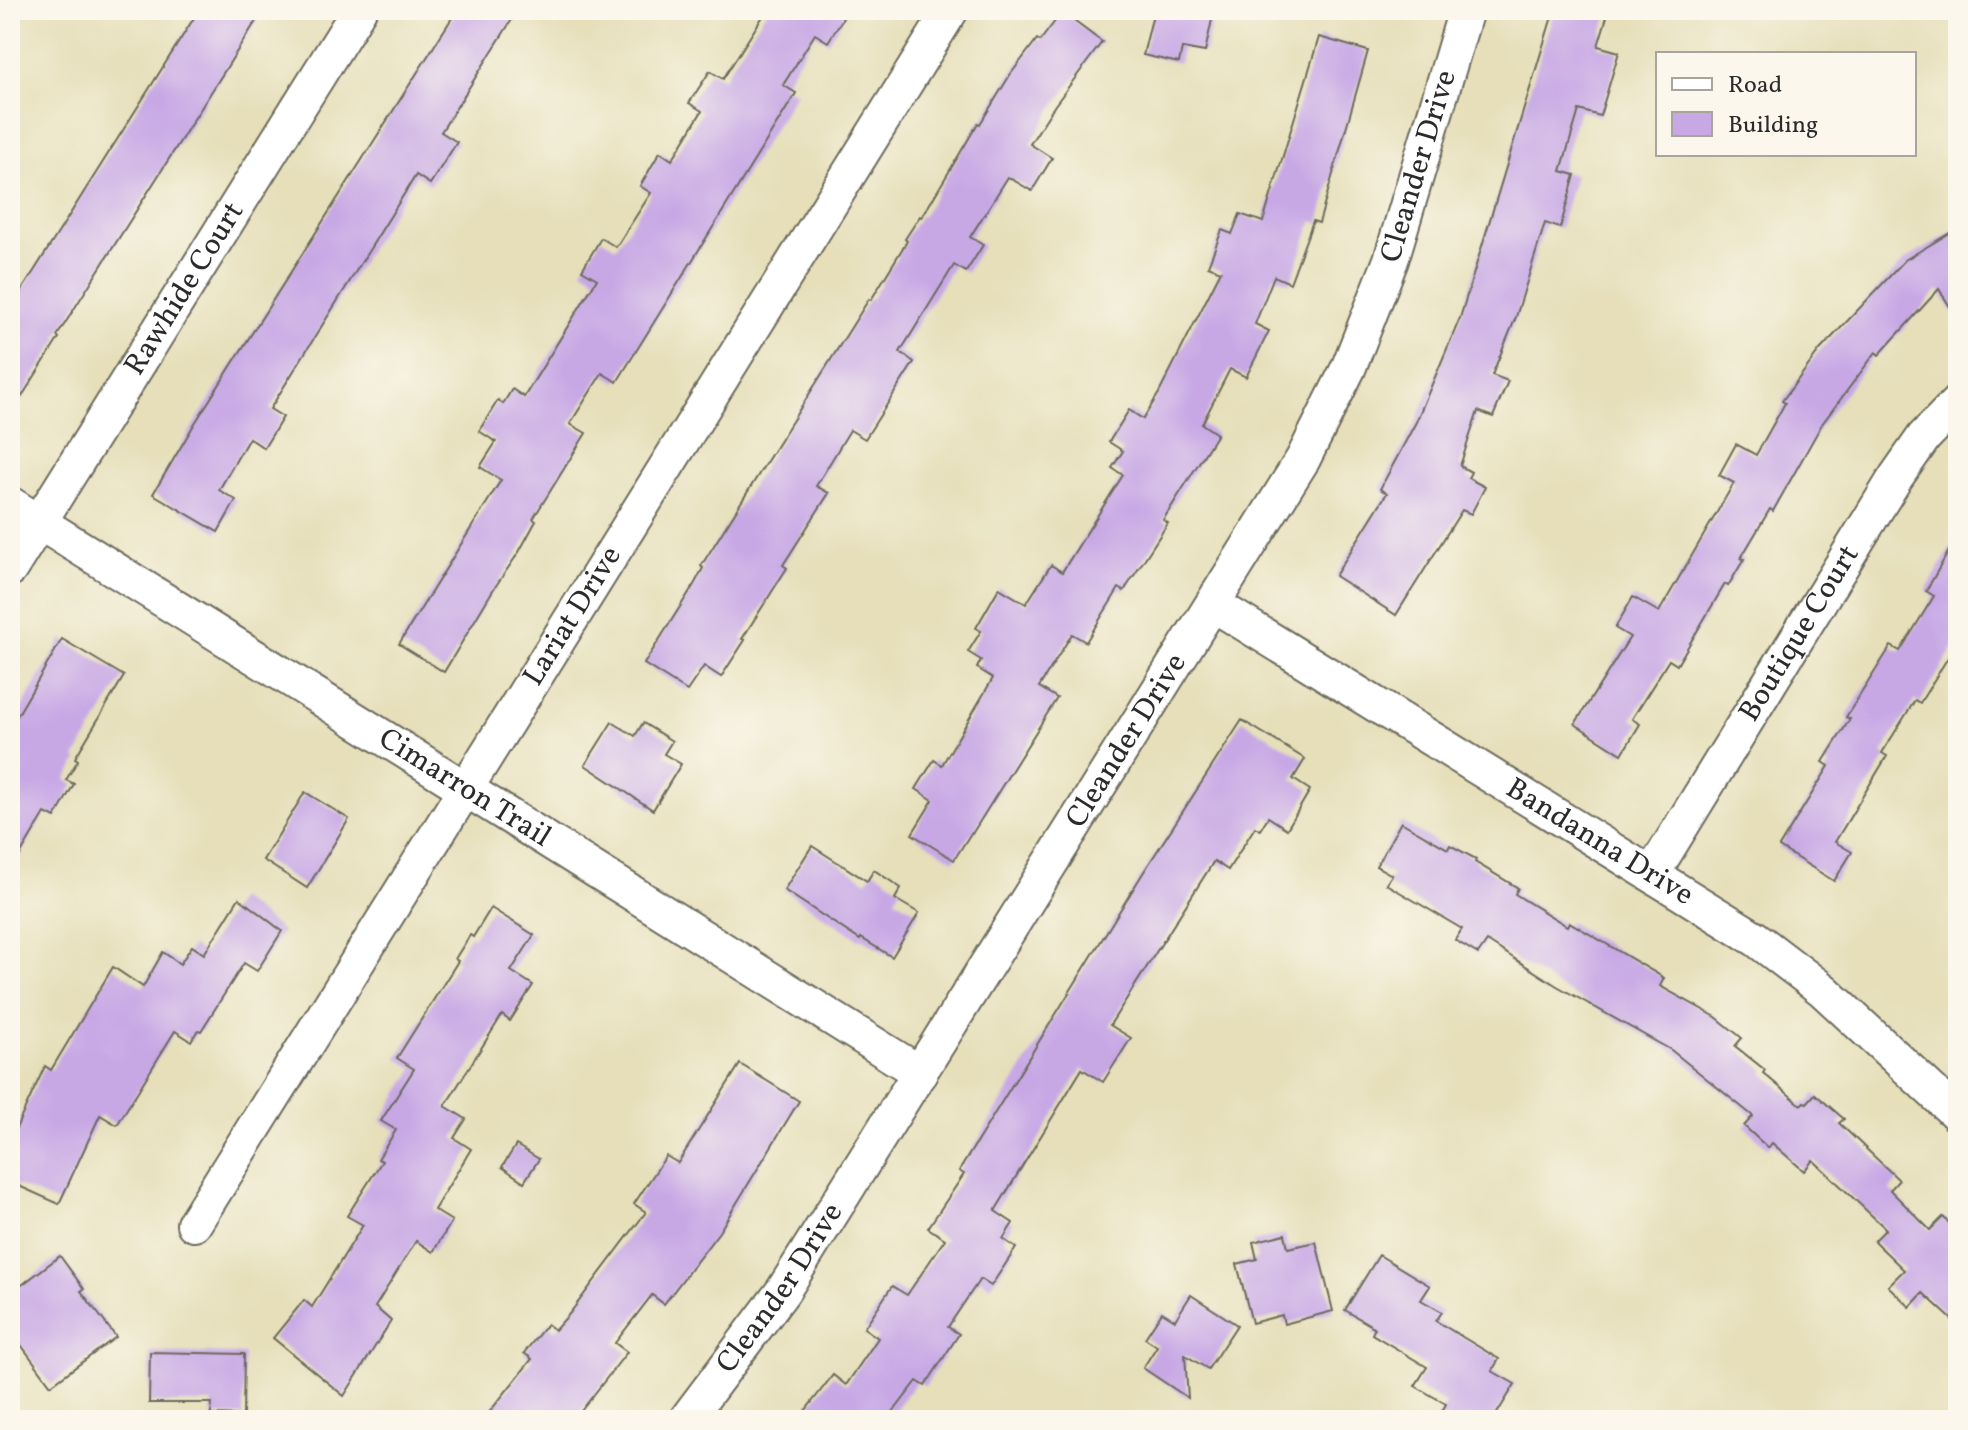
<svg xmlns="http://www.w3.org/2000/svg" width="1968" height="1430" font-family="Vollkorn,serif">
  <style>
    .building { fill: #c7a8e5 }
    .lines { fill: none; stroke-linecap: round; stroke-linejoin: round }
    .street-casing { stroke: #6c6a5d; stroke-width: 38 }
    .street { stroke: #fff; stroke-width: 34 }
    .labels { text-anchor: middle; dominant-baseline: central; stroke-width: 6; stroke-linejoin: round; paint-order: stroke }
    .street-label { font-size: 30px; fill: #2b2b2b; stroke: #fbf7ec }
  </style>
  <rect width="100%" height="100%" fill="#fbf7ec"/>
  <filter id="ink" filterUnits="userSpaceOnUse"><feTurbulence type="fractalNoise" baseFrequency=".0125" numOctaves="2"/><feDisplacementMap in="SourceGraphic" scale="16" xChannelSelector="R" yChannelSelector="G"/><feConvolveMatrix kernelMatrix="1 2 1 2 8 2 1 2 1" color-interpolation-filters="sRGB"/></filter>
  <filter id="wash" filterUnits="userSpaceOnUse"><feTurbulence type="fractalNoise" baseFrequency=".006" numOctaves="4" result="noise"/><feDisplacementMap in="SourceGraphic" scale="32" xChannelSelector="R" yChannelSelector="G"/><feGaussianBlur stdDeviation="1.8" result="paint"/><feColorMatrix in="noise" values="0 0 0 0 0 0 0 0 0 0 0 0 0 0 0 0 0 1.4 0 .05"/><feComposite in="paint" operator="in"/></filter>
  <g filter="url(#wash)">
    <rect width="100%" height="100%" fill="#e6dfba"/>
    <g id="blocks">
      <g class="building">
        <path d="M199,10H263L57,336L59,338L10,415V309Z"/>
        <path d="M457,10H518L441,132L457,142L430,184L416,175L270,409L283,417L264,448L249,438L219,490L236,500L218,532L153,494L195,423Z"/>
        <path d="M767,10H848L828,42L815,34L783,85L796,93L617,382L602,373L570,424L586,433L533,519L536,521L519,552L493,590L444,672L399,644L501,480L480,467L496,442L479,431L498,400L503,404L512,389L524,397L597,279L582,270L601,238L616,247L651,193L640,186L660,152L672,160L702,111L689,103L710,71L723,79Z"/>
        <path d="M1154,10H1214L1205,52L1182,48L1179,63L1143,55Z"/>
        <path d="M1554,10H1609L1598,46L1619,52L1600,116L1579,110L1561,171L1575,175L1560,228L1545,223L1516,317L1492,375L1508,381L1493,417L1478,411L1460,466L1471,472L1468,478L1485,487L1471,514L1462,510L1396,615L1335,576L1387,493L1380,489L1416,422L1460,318Z"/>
        <path d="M1062,12L1102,42L1055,105L1030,144L1052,158L1032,191L1008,177L970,237L983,245L966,272L954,265L900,352L914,362L865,439L850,430L816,486L829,493L783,565L787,568L742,639L745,640L721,677L704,666L687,691L644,664L695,583L703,568L701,566L869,299L871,300L907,241L905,239L920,216L922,217L978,123L980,124L1010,75L1037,39L1040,41Z"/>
        <path d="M1319,37L1368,51L1319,223L1313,221L1290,283L1274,276L1255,324L1269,331L1246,377L1230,369L1202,424L1217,434L1163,520L1168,523L1124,591L1119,588L1086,642L1072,634L1039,687L1057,698L972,834L971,833L954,860L912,834L933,800L916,789L934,760L942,765L993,678L977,668L981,660L968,652L981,631L976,628L999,588L1026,604L1051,565L1062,572L1123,475L1112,468L1123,451L1109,442L1129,410L1143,419L1159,393L1221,271L1208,266L1222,230L1232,234L1240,214L1263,222Z"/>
        <path d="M1958,228V320L1939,289L1879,355L1876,352L1822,424L1773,511L1770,509L1741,558L1744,559L1728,586L1725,584L1677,665L1669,660L1632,719L1640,724L1622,754L1575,724L1630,637L1615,628L1633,597L1659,612L1734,483L1719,475L1736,444L1756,455L1785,403L1782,401L1820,350L1905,260Z"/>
        <path d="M1958,535V641L1920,703L1915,700L1882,753L1887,756L1835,842L1852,852L1834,881L1779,847L1829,766L1823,762L1850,719L1846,717L1891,646L1900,651L1934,596L1926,591Z"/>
        <path d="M62,639L124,676L75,758L78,760L66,780L74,784L55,818L45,813L10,872V728Z"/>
        <path d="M1242,720L1305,759L1293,779L1310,790L1287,829L1268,817L1260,830L1255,827L1228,870L1214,861L1110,1025L1131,1038L1103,1082L1082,1069L995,1211L1013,1223L1003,1239L1016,1248L991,1286L980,1279L948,1327L959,1334L925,1386L917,1381L887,1420H798L833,1375L846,1385L878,1338L864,1328L892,1286L907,1295L945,1239L928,1228L964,1174L959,1171L1143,873Z"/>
        <path d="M612,722L635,736L643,723L672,741L664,754L681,764L653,810L585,765Z"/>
        <path d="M305,792L349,819L307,888L263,860Z"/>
        <path d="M1401,822L1448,849L1450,845L1476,859L1475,862L1518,888L1515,894L1567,926L1569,922L1664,978L1660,986L1716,1017L1742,1038L1735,1046L1765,1070L1763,1073L1801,1105L1804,1102L1807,1103L1815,1094L1844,1119L1839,1123L1899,1180L1890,1190L1930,1230L1943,1217L1958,1231V1325L1923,1293L1910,1307L1888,1286L1904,1270L1874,1241L1886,1229L1813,1160L1804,1171L1772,1143L1768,1148L1744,1126L1753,1116L1671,1050L1557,986L1487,941L1478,954L1455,940L1462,929L1386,884L1392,875L1376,866Z"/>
        <path d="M812,846L867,881L874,870L901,888L895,899L919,913L892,957L861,938L860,940L784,890Z"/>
        <path d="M239,898L282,931L257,971L244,963L201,1031L198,1030L191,1041L175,1031L117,1125L100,1115L59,1204L10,1182V1141L45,1066L51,1070L113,967L143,987L163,952L180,964L192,946L204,954Z"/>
        <path d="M491,908L534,935L511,971L533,985L510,1021L502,1015L445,1106L466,1119L454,1138L471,1149L434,1210L452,1221L433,1252L416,1241L375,1307L391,1321L344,1396L273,1338L304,1300L312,1307L363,1225L347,1216L382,1161L378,1159L396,1130L381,1121L414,1069L397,1058L458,961L455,959L470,935L473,937Z"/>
        <path d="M740,1064L799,1101L719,1232L664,1304L652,1295L615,1343L627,1352L574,1420H483L532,1359L524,1353L547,1324L555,1330L570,1313L646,1212L634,1204L666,1156L678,1163Z"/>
        <path d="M516,1145L539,1159L524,1182L502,1167Z"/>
        <path d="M1285,1234L1288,1248L1316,1242L1333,1311L1284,1324L1282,1315L1252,1323L1237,1264L1257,1259L1253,1242Z"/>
        <path d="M1379,1255L1430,1286L1421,1300L1442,1312L1436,1321L1499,1359L1492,1371L1515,1384L1493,1420H1437L1446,1404L1415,1386L1427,1367L1372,1334L1375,1328L1345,1310Z"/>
        <path d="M60,1256L84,1289L81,1291L116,1337L51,1385L10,1330V1294Z"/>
        <path d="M1191,1295L1237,1325L1208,1369L1185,1355L1188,1398L1143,1368L1157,1346L1145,1338L1162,1312L1175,1320Z"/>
        <path d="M150,1352L244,1354L243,1416L211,1415L212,1403H149Z"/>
      </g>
    </g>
  </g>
  <g filter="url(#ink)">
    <use href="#blocks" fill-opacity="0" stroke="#6c6a5d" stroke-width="2"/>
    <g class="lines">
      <defs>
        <g id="street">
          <path id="s1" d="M10,504L920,1073"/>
          <path id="s2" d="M10,569L359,10"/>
          <path id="s3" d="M1213,604L1756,939L1823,990L1958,1115"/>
          <path id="s4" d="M1652,874L1896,477L1924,437L1958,402"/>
          <path id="s5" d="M194,1224L951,10"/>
          <path id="s6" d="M686,1420L783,1291L1303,459L1348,369L1391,260L1466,10"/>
        </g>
      </defs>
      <use href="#street" class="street-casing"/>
      <use href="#street" class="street"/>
    </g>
  </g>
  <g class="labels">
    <g class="street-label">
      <text stroke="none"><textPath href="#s6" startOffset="1458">Cleander Drive</textPath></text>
      <text stroke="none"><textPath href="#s2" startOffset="330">Rawhide Court</textPath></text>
      <text stroke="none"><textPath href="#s5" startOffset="716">Lariat Drive</textPath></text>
      <text stroke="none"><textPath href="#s4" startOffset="282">Boutique Court</textPath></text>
      <text stroke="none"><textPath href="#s6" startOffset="810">Cleander Drive</textPath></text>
      <text stroke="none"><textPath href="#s1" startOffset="536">Cimarron Trail</textPath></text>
      <text stroke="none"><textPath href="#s3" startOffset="454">Bandanna Drive</textPath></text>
      <text stroke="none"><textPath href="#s6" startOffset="162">Cleander Drive</textPath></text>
    </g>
  </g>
  <rect width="1968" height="1430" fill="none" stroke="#fbf7ec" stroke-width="40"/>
  <rect x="1656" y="52" width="260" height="104" fill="#fbf7ec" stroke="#a8a59f" stroke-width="2"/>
  <rect x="1672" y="78" width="40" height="12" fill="#ffffff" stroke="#a8a59f" stroke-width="2"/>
  <text x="1728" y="92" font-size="24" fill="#2b2b2b">Road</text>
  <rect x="1672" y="112" width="40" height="24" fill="#c7a8e5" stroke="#a8a59f" stroke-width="2"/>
  <text x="1728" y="132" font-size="24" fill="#2b2b2b">Building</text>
</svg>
